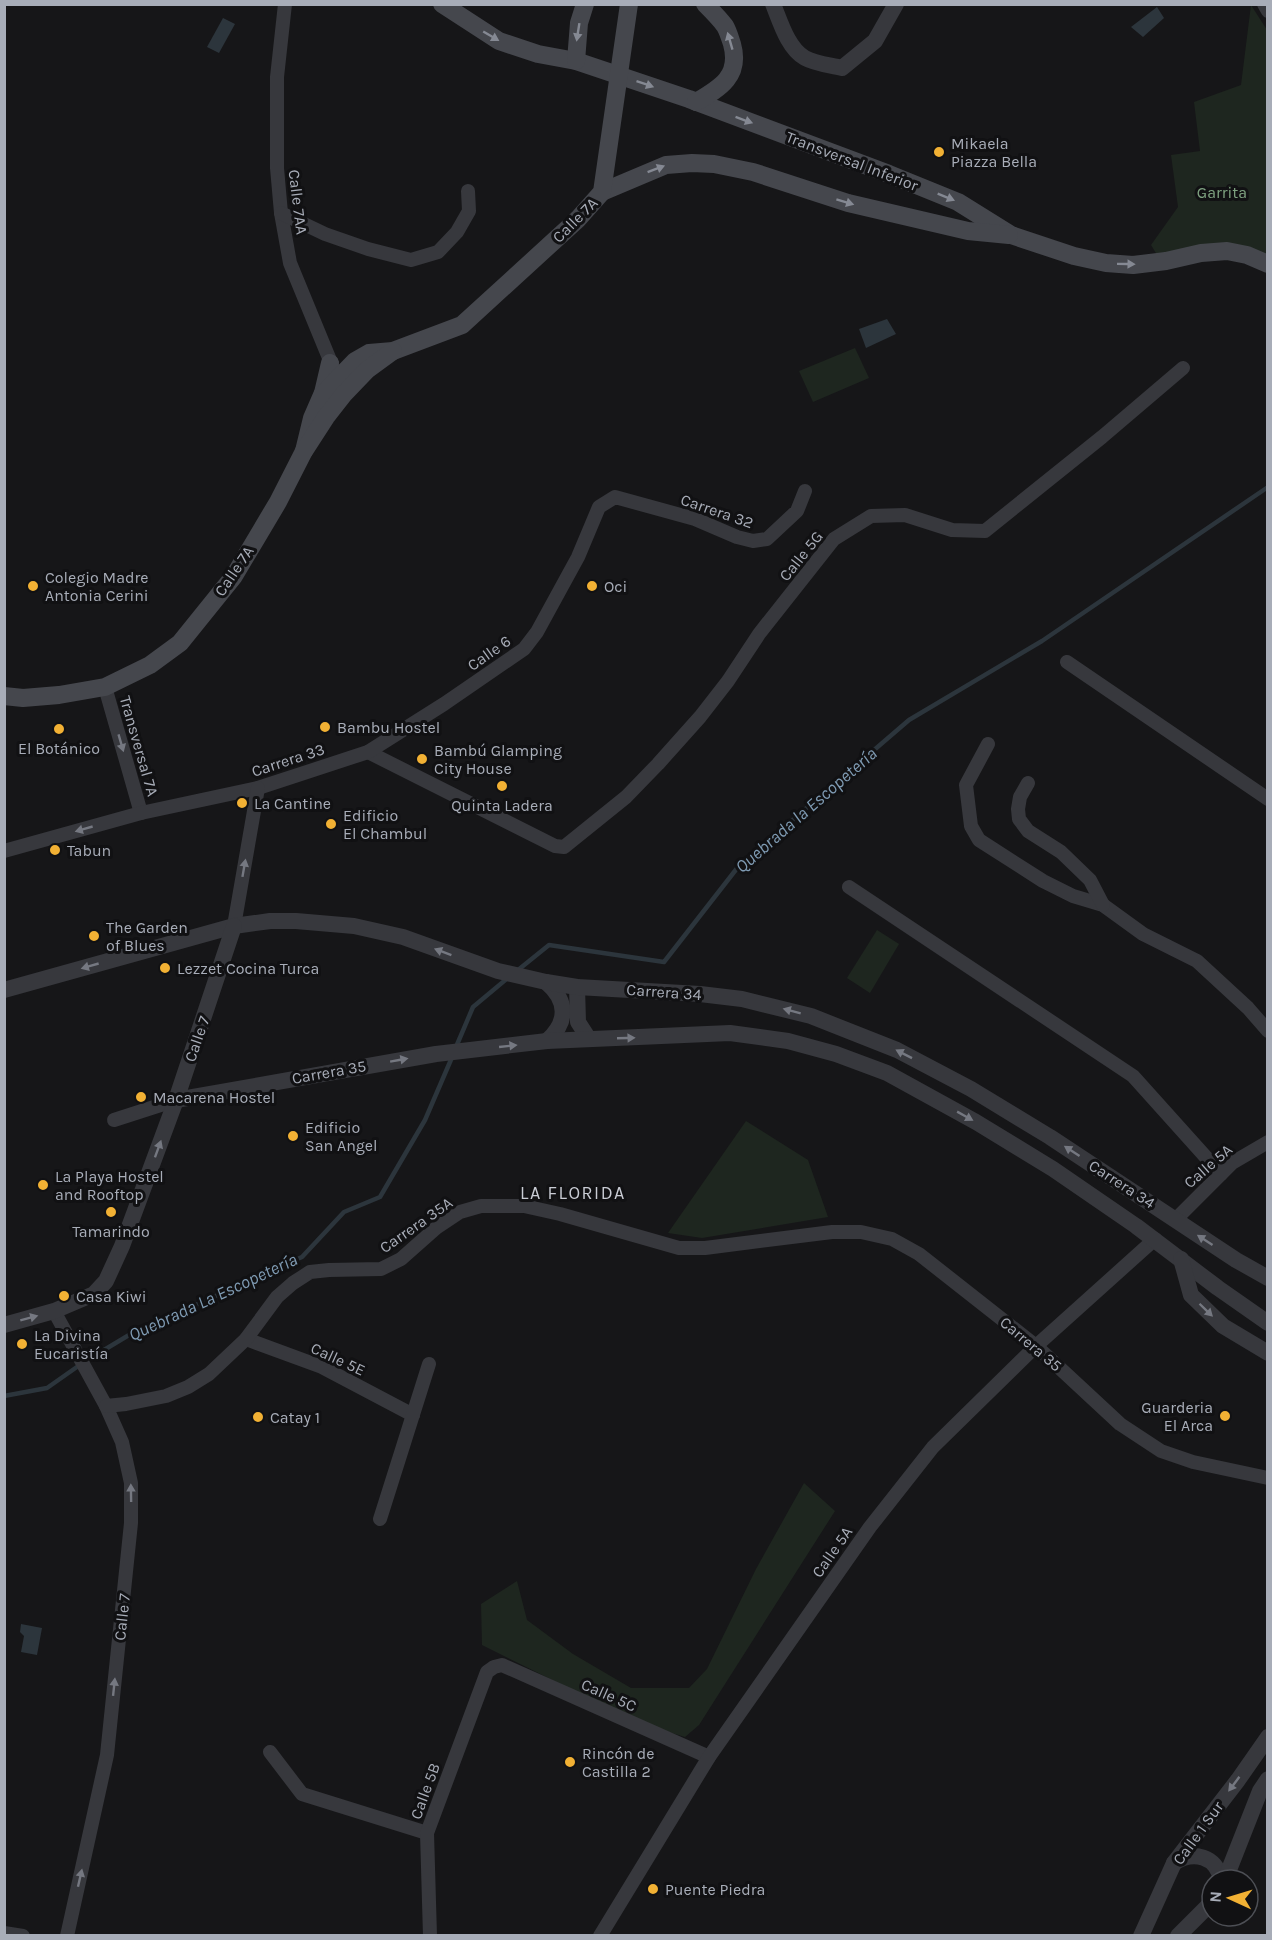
<svg xmlns="http://www.w3.org/2000/svg" width="1272" height="1940" font-family="Karla,sans-serif">
  <style>
    .green { fill: #1e261f }
    .water { fill: #2c353c }
    .lines { fill: none; stroke-linecap: round; stroke-linejoin: round }
    .stream { stroke: #2c353c; stroke-width: 4.5 }
    .minor { stroke: #37383d; stroke-width: 14 }
    .tertiary { stroke: #37383d; stroke-width: 16 }
    .secondary { stroke: #45474d; stroke-width: 18 }
    .oneway { fill: #858993 }
    .oneway2 { fill: #757881 }
    .poi-dot { fill: #f2b134; stroke: #111113; stroke-width: 2 }
    .labels { text-anchor: middle; dominant-baseline: central; stroke-width: 6; stroke-linejoin: round; paint-order: stroke }
    .poi-label { font-size: 16px; fill: #a8adb8; stroke: #111113; text-anchor: start }
    .street-label { font-size: 16px; fill: #a8adb8; stroke: #111113 }
    .park-label { font-size: 16px; fill: #7fa381; stroke: #111113 }
    .water-label { font-size: 18px; font-style: italic; fill: #7f9bb3; stroke: #111113 }
    .neighbourhood-label { font-size: 18px; letter-spacing: 1.5px; fill: #c9ccd4; stroke: #111113 }
  </style>
  <rect width="100%" height="100%" fill="#161618"/>
  <g class="green">
    <path d="M1251,5L1267,30V257L1159,258L1151,245L1178,207L1171,155L1200,151L1194,102L1241,85Z"/>
    <path d="M855,348L869,378L813,402L799,371Z"/>
    <path d="M877,930L899,944L870,993L847,978Z"/>
    <path d="M746,1121L808,1160L828,1217L702,1238L668,1233Z"/>
    <path d="M804,1483L835,1511L699,1725L685,1737L639,1723L482,1645L481,1604L517,1581L527,1620L573,1654L631,1688H689L707,1669L756,1569Z"/>
  </g>
  <g class="water">
    <path d="M1157,7L1164,18L1143,37L1131,27Z"/>
    <path d="M223,18L235,24L219,53L207,47Z"/>
    <path d="M887,319L896,334L866,348L859,329Z"/>
    <path d="M21,1624L42,1628L37,1655L21,1652L24,1636L20,1632Z"/>
  </g>
  <g class="lines">
    <g class="stream">
      <path d="M518,970L549,945L664,962L738,867L909,720L1042,641L1268,487"/>
      <path d="M456,1047L473,1007L509,977"/>
      <path d="M4,1396L47,1388L84,1362L129,1335L302,1257L344,1212L380,1197L425,1120L453,1055"/>
    </g>
    <g class="minor">
      <path d="M285,4L277,77V168L281,213L290,263L334,370"/>
      <path d="M1264,4L1268,11"/>
      <path d="M281,213L325,234L368,249L411,260L438,252L457,232L469,211L468,191"/>
      <path d="M1067,662L1268,799"/>
      <path d="M105,687L141,813"/>
      <path d="M988,744L966,785L971,826L979,840L1043,881L1073,896L1103,905L1143,934L1197,961L1248,1008L1268,1031"/>
      <path d="M368,752L555,846L564,847L626,797L658,764L700,717L728,681L759,634L834,539L871,516L905,515L952,530L985,531L1102,437L1183,368"/>
      <path d="M1028,783L1020,797L1018,809L1019,819L1028,831L1061,852L1090,880L1103,905"/>
      <path d="M4,851L141,813L258,788L368,752L444,704L524,649L537,632L578,557L599,507L615,497L695,519L737,537L753,541L767,539L797,511L805,491"/>
      <path d="M849,887L1133,1076L1221,1174"/>
      <path d="M234,926L258,788"/>
      <path d="M114,1120L176,1100"/>
      <path d="M1175,1220L1232,1163L1268,1142"/>
      <path d="M54,1311L106,1406L122,1442L131,1483V1523L107,1755L67,1936"/>
      <path d="M246,1339L322,1367L413,1415"/>
      <path d="M106,1406L126,1404L166,1396L188,1387L209,1374L246,1339L277,1297L293,1283L310,1272L329,1270L381,1269L401,1259L436,1228L460,1212L481,1206H524L560,1214L679,1248H705L832,1232H861L892,1239L919,1254L1036,1346L1120,1424L1161,1451L1193,1462L1268,1478"/>
      <path d="M380,1519L429,1364"/>
      <path d="M270,1752L302,1794L427,1833"/>
      <path d="M4,1933L23,1936"/>
      <path d="M430,1936L427,1833L487,1672L494,1667L502,1665L709,1757"/>
      <path d="M600,1936L709,1757L870,1527L933,1447L1036,1346L1155,1239"/>
    </g>
    <g class="tertiary">
      <path d="M773,4C780,21 788,49 805,58C816,64 830,65 842,68L875,41L896,4"/>
      <path d="M546,982C568,1001 568,1022 547,1041"/>
      <path d="M577,987L578,1022L589,1039"/>
      <path d="M4,990L234,926L270,921H296L354,926L403,937L498,971L546,982L577,987L700,994L742,999L811,1016L897,1050L971,1089L1050,1137L1236,1260L1268,1278"/>
      <path d="M176,1100L436,1054L547,1041L730,1033L788,1041L836,1054L887,1073L976,1122L1053,1169L1136,1226L1218,1288L1268,1323"/>
      <path d="M1181,1259L1191,1295L1223,1326L1268,1353"/>
      <path d="M4,1325L54,1311L94,1294L106,1281L122,1246L176,1100L234,926"/>
      <path d="M1174,1863C1193,1850 1217,1856 1221,1880"/>
      <path d="M1225,1880L1260,1791L1268,1779"/>
      <path d="M1141,1936L1174,1863L1238,1780L1268,1737"/>
      <path d="M1178,1936L1212,1902"/>
    </g>
    <g class="secondary">
      <path d="M442,4L499,41L538,54L576,61L689,99L889,174L958,202L1011,235L1074,256L1106,263L1133,265L1166,261L1201,253L1227,251L1247,255L1268,264"/>
      <path d="M576,61L579,23L585,4"/>
      <path d="M696,102C720,88 741,76 732,44C730,38 728,31 725,26C719,18 712,11 705,4"/>
      <path d="M602,192L666,165L692,163L714,164L753,172L848,203L968,231L1009,235"/>
      <path d="M323,393L330,363"/>
      <path d="M304,451L312,418L322,395L355,361L369,353L393,351L462,325L578,219L602,192L629,4"/>
      <path d="M4,696L23,698L59,695L105,687L150,665L180,643L234,576L278,502L304,451L326,417L344,394L367,370L393,351"/>
    </g>
  </g>
  <defs><path id="oneway-solid" d="M-6-.8H1V-3.2L6.5 0L1 3.2V.8H-6Z" transform="scale(1.5)"/></defs>
  <g class="oneway">
    <use href="#oneway-solid" transform="translate(578 32) rotate(99)"/>
    <use href="#oneway-solid" transform="translate(491 36) rotate(30)"/>
    <use href="#oneway-solid" transform="translate(730 41) rotate(-106)"/>
    <use href="#oneway-solid" transform="translate(645 84) rotate(19)"/>
    <use href="#oneway-solid" transform="translate(744 120) rotate(20)"/>
    <use href="#oneway-solid" transform="translate(656 169) rotate(-21)"/>
    <use href="#oneway-solid" transform="translate(946 197) rotate(22)"/>
    <use href="#oneway-solid" transform="translate(845 202) rotate(17)"/>
    <use href="#oneway-solid" transform="translate(1126 264) rotate(1)"/>
  </g>
  <g class="oneway2">
    <use href="#oneway-solid" transform="translate(121 743) rotate(74)"/>
    <use href="#oneway-solid" transform="translate(84 829) rotate(164)"/>
    <use href="#oneway-solid" transform="translate(244 868) rotate(-80)"/>
    <use href="#oneway-solid" transform="translate(443 952) rotate(-159)"/>
    <use href="#oneway-solid" transform="translate(90 966) rotate(164)"/>
    <use href="#oneway-solid" transform="translate(792 1011) rotate(-165)"/>
    <use href="#oneway-solid" transform="translate(626 1038) rotate(-2)"/>
    <use href="#oneway-solid" transform="translate(508 1046) rotate(-6)"/>
    <use href="#oneway-solid" transform="translate(904 1054) rotate(-153)"/>
    <use href="#oneway-solid" transform="translate(399 1060) rotate(-10)"/>
    <use href="#oneway-solid" transform="translate(965 1116) rotate(29)"/>
    <use href="#oneway-solid" transform="translate(158 1149) rotate(-70)"/>
    <use href="#oneway-solid" transform="translate(1072 1151) rotate(-147)"/>
    <use href="#oneway-solid" transform="translate(1205 1240) rotate(-147)"/>
    <use href="#oneway-solid" transform="translate(1206 1310) rotate(44)"/>
    <use href="#oneway-solid" transform="translate(29 1318) rotate(-15)"/>
    <use href="#oneway-solid" transform="translate(131 1493) rotate(-91)"/>
    <use href="#oneway-solid" transform="translate(114 1687) rotate(-84)"/>
    <use href="#oneway-solid" transform="translate(1234 1784) rotate(127)"/>
    <use href="#oneway-solid" transform="translate(80 1878) rotate(-77)"/>
  </g>
  <g class="poi-dot">
    <circle cx="939" cy="152" r="6"/>
    <circle cx="33" cy="586" r="6"/>
    <circle cx="592" cy="586" r="6"/>
    <circle cx="325" cy="727" r="6"/>
    <circle cx="59" cy="729" r="6"/>
    <circle cx="422" cy="759" r="6"/>
    <circle cx="502" cy="786" r="6"/>
    <circle cx="242" cy="803" r="6"/>
    <circle cx="331" cy="824" r="6"/>
    <circle cx="55" cy="850" r="6"/>
    <circle cx="94" cy="936" r="6"/>
    <circle cx="165" cy="968" r="6"/>
    <circle cx="141" cy="1097" r="6"/>
    <circle cx="293" cy="1136" r="6"/>
    <circle cx="43" cy="1185" r="6"/>
    <circle cx="111" cy="1212" r="6"/>
    <circle cx="64" cy="1296" r="6"/>
    <circle cx="22" cy="1344" r="6"/>
    <circle cx="1225" cy="1416" r="6"/>
    <circle cx="258" cy="1417" r="6"/>
    <circle cx="570" cy="1762" r="6"/>
    <circle cx="653" cy="1889" r="6"/>
  </g>
  <g class="labels">
    <g class="poi-label">
      <text x="951" y="143">Mikaela<tspan x="951" dy="18">Piazza Bella</tspan></text>
      <text x="45" y="577">Colegio Madre<tspan x="45" dy="18">Antonia Cerini</tspan></text>
      <text x="604" y="586">Oci</text>
      <text x="337" y="727">Bambu Hostel</text>
      <text x="59" y="748" text-anchor="middle">El Botánico</text>
      <text x="434" y="750">Bambú Glamping<tspan x="434" dy="18">City House</tspan></text>
      <text x="254" y="803">La Cantine</text>
      <text x="502" y="805" text-anchor="middle">Quinta Ladera</text>
      <text x="343" y="815">Edificio<tspan x="343" dy="18">El Chambul</tspan></text>
      <text x="67" y="850">Tabun</text>
      <text x="106" y="927">The Garden<tspan x="106" dy="18">of Blues</tspan></text>
      <text x="177" y="968">Lezzet Cocina Turca</text>
      <text x="153" y="1097">Macarena Hostel</text>
      <text x="305" y="1127">Edificio<tspan x="305" dy="18">San Angel</tspan></text>
      <text x="55" y="1176">La Playa Hostel<tspan x="55" dy="18">and Rooftop</tspan></text>
      <text x="111" y="1231" text-anchor="middle">Tamarindo</text>
      <text x="76" y="1296">Casa Kiwi</text>
      <text x="34" y="1335">La Divina<tspan x="34" dy="18">Eucaristía</tspan></text>
      <text x="1213" y="1407" text-anchor="end">Guarderia<tspan x="1213" dy="18">El Arca</tspan></text>
      <text x="270" y="1417">Catay 1</text>
      <text x="582" y="1753">Rincón de<tspan x="582" dy="18">Castilla 2</tspan></text>
      <text x="665" y="1889">Puente Piedra</text>
    </g>
    <g class="street-label">
      <text transform="translate(852 161) rotate(21)">Transversal Inferior</text>
      <text transform="translate(298 202) rotate(83)">Calle 7AA</text>
      <text transform="translate(575 220) rotate(-45)">Calle 7A</text>
      <text transform="translate(717 511) rotate(19)">Carrera 32</text>
      <text transform="translate(801 556) rotate(-51)">Calle 5G</text>
      <text transform="translate(234 571) rotate(-56)">Calle 7A</text>
      <text transform="translate(489 653) rotate(-35)">Calle 6</text>
      <text transform="translate(139 746) rotate(74)">Transversal 7A</text>
      <text transform="translate(288 760) rotate(-18)">Carrera 33</text>
      <text transform="translate(664 992) rotate(4)">Carrera 34</text>
      <text transform="translate(197 1039) rotate(-71)">Calle 7</text>
      <text transform="translate(329 1072) rotate(-10)">Carrera 35</text>
      <text transform="translate(1208 1166) rotate(-41)">Calle 5A</text>
      <text transform="translate(1122 1184) rotate(33)">Carrera 34</text>
      <text transform="translate(416 1225) rotate(-35)">Carrera 35A</text>
      <text transform="translate(1031 1344) rotate(40)">Carrera 35</text>
      <text transform="translate(338 1359) rotate(25)">Calle 5E</text>
      <text transform="translate(832 1552) rotate(-55)">Calle 5A</text>
      <text transform="translate(122 1617) rotate(-84)">Calle 7</text>
      <text transform="translate(609 1695) rotate(24)">Calle 5C</text>
      <text transform="translate(425 1791) rotate(-70)">Calle 5B</text>
      <text transform="translate(1198 1833) rotate(-54)">Calle 1 Sur</text>
    </g>
    <g class="park-label">
      <text x="1222" y="192">Garrita</text>
    </g>
    <g class="water-label">
      <text transform="translate(806 810) rotate(-41)">Quebrada la Escopetería</text>
      <text transform="translate(213 1297) rotate(-25)">Quebrada La Escopetería</text>
    </g>
    <g class="neighbourhood-label">
      <text x="573" y="1193">LA FLORIDA</text>
    </g>
  </g>
  <rect width="1272" height="1940" fill="none" stroke="#a8adb8" stroke-width="12"/>
  <g transform="translate(1230 1898) rotate(274)"><circle r="28" fill="#111113" stroke="#4d4f55" stroke-width="1.5"/>
  <path d="M0-4.5L10 22L0 15L-10 22Z" fill="#f2b134"/>
  <text y="-9" font-size="16" font-weight="bold" text-anchor="middle" fill="#a8adb8">N</text>
  </g>
</svg>
